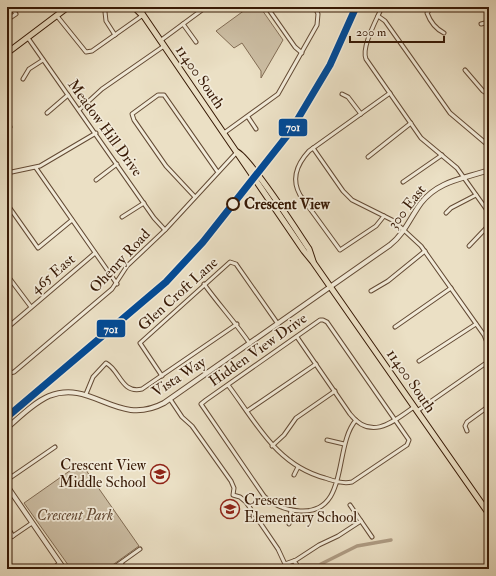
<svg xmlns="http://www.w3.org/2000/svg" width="496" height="576" font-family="'IM FELL Double Pica',serif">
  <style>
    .green { fill: #ccbea4; stroke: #826c54 }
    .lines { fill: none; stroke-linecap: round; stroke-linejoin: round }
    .canal { stroke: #ae9c84; stroke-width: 3.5 }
    .minor-casing { stroke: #644b35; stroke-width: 5 }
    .tertiary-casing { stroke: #644b35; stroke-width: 6 }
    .primary-casing { stroke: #371905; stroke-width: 7 }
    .minor { stroke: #f2ebd9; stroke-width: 3 }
    .tertiary { stroke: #f2ebd9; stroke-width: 4 }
    .primary { stroke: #ebe0c5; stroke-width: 5 }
    .rail-1-casing { stroke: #f2ebd9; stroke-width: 10 }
    .rail-1 { stroke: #004a97; stroke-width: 7 }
    .stop-dot { fill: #f2ebd9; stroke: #371905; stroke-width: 2 }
    .labels { text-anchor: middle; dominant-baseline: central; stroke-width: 3.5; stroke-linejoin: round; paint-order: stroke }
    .street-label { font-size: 15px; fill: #371905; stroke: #f2ebd9 }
    .stop-label { font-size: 15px; font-weight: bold; fill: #371905; stroke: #f2ebd9; text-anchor: start }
    .poi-label { font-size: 15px; fill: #371905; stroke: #f2ebd9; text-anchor: end }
    .park-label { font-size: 15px; font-style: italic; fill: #644b35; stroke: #f2ebd9 }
    .line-badge { stroke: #f2ebd9; stroke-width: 1.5 }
    .badge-label { font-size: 11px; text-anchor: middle; font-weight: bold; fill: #fff }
  </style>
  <rect width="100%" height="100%" fill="#ebe0c5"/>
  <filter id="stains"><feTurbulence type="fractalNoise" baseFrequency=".005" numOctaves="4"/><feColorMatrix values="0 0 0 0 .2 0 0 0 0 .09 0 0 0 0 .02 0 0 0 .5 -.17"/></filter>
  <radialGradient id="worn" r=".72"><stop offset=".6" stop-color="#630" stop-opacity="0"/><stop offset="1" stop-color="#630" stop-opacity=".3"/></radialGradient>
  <g class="green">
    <path d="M249,7H260L283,40L261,78V71L242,43L234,48L216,31Z"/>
    <path d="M81,463L139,546L107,569H71L24,503Z"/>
  </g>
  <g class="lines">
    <g class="canal">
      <path d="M301,565H319L357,546L391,540"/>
      <path d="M290,569L295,568"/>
    </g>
    <defs>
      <g id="minor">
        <path d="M267,7L295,47L302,53"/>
        <path d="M382,7C377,19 361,47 366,59L421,138L457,168L489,213"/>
        <path d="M432,7L427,13C430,21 436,29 444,33"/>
        <path d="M105,12L106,21L115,35"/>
        <path d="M57,16L86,52L92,51L143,15"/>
        <path d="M378,16L385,21L450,113L489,146"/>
        <path d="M7,20L16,14L11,7"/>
        <path d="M183,24L196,42"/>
        <path d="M481,24L489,22"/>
        <path d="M28,38L154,218L165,230"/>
        <path d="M160,41L206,7"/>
        <path d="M465,70L483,91L489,95"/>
        <path d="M23,79L29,69L43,60"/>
        <path d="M342,94L348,97L361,114"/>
        <path d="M79,110L102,89L164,46"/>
        <path d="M47,113L68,95"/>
        <path d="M248,117L256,129"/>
        <path d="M7,120L10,127L7,132"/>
        <path d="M224,133L278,94L317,25L318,14L315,7"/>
        <path d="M313,148L343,191L352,200L394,221L421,246L484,335L489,347"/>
        <path d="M368,157L411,123"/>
        <path d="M36,168L117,284"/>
        <path d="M7,173L40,166L96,133"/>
        <path d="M96,180L117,164"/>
        <path d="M403,182L442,155"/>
        <path d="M195,197L166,166L134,120L132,114L158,95H164L217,171"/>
        <path d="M7,204L38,248L72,220"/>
        <path d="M446,213L451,208L476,195"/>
        <path d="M384,216L376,226L340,250L300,195C291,179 297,164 309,151L390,93"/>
        <path d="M122,217L144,203"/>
        <path d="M469,246L489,225"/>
        <path d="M7,275L31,307"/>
        <path d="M204,284C219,305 236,323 250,344"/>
        <path d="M371,291L388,281L425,251"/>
        <path d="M395,327L451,288"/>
        <path d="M7,328L95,253"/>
        <path d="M297,337L350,414C371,441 393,422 414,407"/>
        <path d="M419,361L476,324"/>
        <path d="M7,370L10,373L14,372L112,289L127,266L165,230L237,152"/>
        <path d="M162,376L140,343L230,262L236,264L278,324"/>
        <path d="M228,385C256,422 276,465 325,478C334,481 343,484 352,482L407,445L409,440L327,322L323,320H320L206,400L201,404L264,496C274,506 286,510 300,511C350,514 333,446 356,420"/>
        <path d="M86,394L93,377L106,363C120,370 121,394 142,389L237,324"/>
        <path d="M170,399L182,417L192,426L231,481L234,488L233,495L240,497L246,502L278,549L285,564L296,560L319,545L338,536L361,521"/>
        <path d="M247,411L316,364"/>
        <path d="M417,411L489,361"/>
        <path d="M467,431L465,426L467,422L489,406"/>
        <path d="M327,440L344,444"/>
        <path d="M272,446L284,435L296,418L335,391"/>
        <path d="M294,475L298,467"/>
        <path d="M7,480L55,447"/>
        <path d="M350,505L372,537"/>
        <path d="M289,524L291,510"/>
        <path d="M7,527L13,536"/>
        <path d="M7,540L32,523"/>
        <path d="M294,561L300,569"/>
        <path d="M121,563L125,569"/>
        <path d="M52,569L60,563"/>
        <path d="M112,569L140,549"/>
      </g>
      <g id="tertiary">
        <path d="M7,428C20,417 33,403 49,396C93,379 117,428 164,403L390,245C405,233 410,218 421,203C439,180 464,179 489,170"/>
        <path d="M7,486L64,569"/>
      </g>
      <g id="primary">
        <path d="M134,7L142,15"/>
        <path d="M139,7L143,15L304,251L313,262L489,514"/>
        <path d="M7,53L68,7"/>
        <path d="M237,152C251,159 297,231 309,249L313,261"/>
      </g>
    </defs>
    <use href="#minor" class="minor-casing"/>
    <use href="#tertiary" class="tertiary-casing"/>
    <use href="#primary" class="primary-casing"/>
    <use href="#minor" class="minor"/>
    <use href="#tertiary" class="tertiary"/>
    <use href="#primary" class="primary"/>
    <defs>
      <path id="rail-1" d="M7,417L166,282L203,242L290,132L330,65L356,7"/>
    </defs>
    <use href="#rail-1" class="rail-1-casing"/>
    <use href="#rail-1" class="rail-1"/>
  </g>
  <defs>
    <symbol id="school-ring" viewBox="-11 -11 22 22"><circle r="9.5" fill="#f2ebd9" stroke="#8f2418" stroke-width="1.5"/><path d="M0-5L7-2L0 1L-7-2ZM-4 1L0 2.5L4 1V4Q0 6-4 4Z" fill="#8f2418"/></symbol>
  </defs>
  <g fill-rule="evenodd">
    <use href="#school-ring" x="149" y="463" width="22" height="22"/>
    <use href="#school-ring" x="219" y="498" width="22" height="22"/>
  </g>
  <circle class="stop-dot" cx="233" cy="204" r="6"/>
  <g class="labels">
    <g class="street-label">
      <text transform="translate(200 77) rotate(55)">11400 South</text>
      <text transform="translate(105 128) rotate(54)">Meadow Hill Drive</text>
      <text transform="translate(407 207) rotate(-52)">300 East</text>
      <text transform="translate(120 261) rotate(-47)">Ohenry Road</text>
      <text transform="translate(53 274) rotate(-40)">465 East</text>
      <text transform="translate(178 294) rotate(-42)">Glen Croft Lane</text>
      <text transform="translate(258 350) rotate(-35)">Hidden View Drive</text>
      <text transform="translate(179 377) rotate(-33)">Vista Way</text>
      <text transform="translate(411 381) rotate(55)">11400 South</text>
    </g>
    <g class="stop-label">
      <text x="244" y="204">Crescent View</text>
    </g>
    <g class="poi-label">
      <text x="146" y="465">Crescent View<tspan x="146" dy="17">Middle School</tspan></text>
      <text x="244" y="500" text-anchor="start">Crescent<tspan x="244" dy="17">Elementary School</tspan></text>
    </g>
    <g class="park-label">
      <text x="75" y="515">Crescent Park</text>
    </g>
  </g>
  <g class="line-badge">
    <rect x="278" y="118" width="30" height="19" rx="4" fill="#004a97"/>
    <rect x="96" y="319" width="30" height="19" rx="4" fill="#004a97"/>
  </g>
  <g class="badge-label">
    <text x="293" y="131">701</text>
    <text x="111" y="333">701</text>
  </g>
  <rect width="496" height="576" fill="none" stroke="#ebe0c5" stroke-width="24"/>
  <rect x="8" y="8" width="480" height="560" fill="none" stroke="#371905" stroke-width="2"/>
  <rect x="12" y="12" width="472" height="552" fill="none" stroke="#371905"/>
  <path d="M350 36v6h94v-6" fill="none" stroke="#371905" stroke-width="2"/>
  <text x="356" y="36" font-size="12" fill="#371905" stroke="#f2ebd9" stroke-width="3" paint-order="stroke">200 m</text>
  <rect width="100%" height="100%" filter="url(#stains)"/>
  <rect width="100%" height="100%" fill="url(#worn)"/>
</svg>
